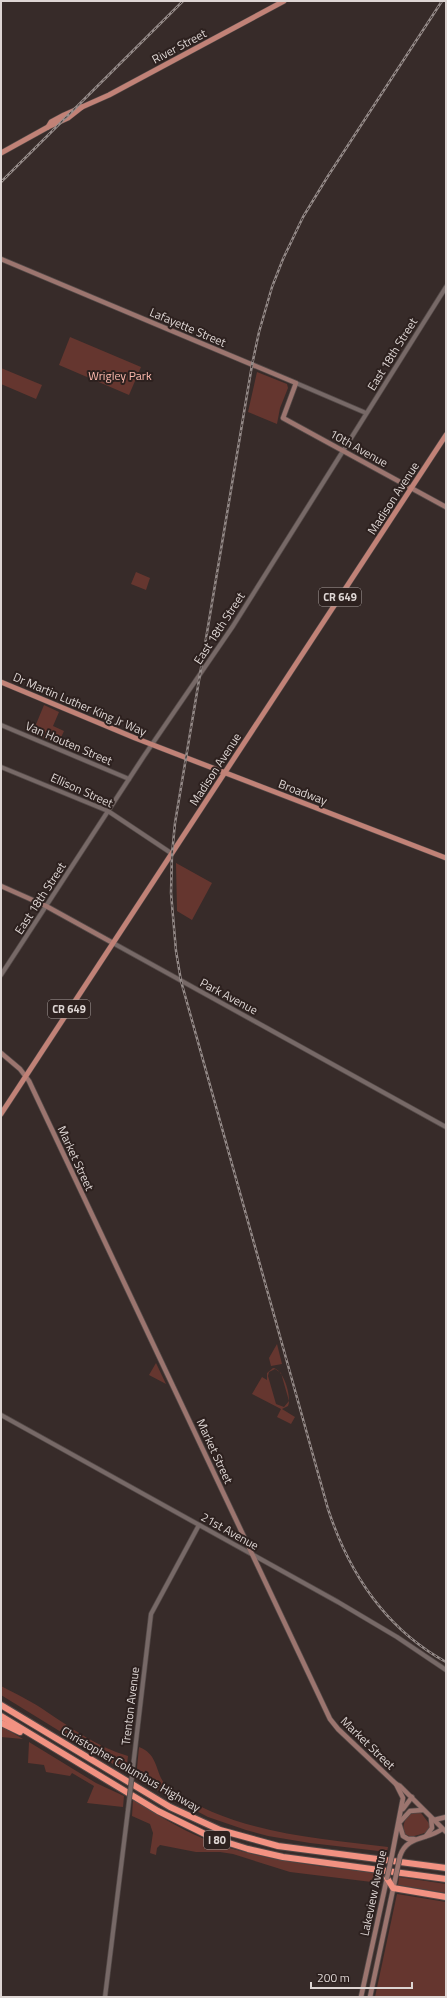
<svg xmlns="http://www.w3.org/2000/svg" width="447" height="1998" font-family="'Titillium Web',sans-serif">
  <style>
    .green { fill: #65362f; fill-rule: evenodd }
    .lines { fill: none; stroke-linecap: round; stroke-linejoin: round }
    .tertiary-casing { stroke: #534947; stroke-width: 5.5 }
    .secondary-casing { stroke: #534947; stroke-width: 6 }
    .primary-casing { stroke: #534947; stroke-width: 6 }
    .motorway-casing { stroke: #534947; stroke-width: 8 }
    .tertiary { stroke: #776967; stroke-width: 4 }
    .secondary { stroke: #9c756f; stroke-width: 4.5 }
    .primary { stroke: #c18277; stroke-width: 5 }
    .motorway { stroke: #f29282; stroke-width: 6 }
    .rail-casing { stroke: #958b89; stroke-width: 2.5 }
    .rail { stroke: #2d211f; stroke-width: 1; stroke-dasharray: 3; stroke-linecap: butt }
    .tertiary-bridge-casing { stroke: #534947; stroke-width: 5.5; stroke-linecap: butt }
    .secondary-bridge-casing { stroke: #534947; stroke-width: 6; stroke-linecap: butt }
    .tertiary-bridge { stroke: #776967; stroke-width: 4 }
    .secondary-bridge { stroke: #9c756f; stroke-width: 4.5 }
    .labels { text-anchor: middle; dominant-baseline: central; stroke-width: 4; stroke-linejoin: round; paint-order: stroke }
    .shield { fill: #2d211f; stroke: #a89f9d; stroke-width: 1 }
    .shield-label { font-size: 11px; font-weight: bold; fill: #ddd5d3 }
    .street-label { font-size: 12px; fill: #ddd5d3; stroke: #2d211f }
    .park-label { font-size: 12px; fill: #fcb9ad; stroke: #2d211f }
  </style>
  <rect width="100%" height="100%" fill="#372b29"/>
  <g class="green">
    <path d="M70,337L141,367L129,395L59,365Z"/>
    <path d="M1,368L42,385L36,399L1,384Z"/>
    <path d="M257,372L287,384L288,388L280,408L277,424L248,412Z"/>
    <path d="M136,572L150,578L146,590L131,584Z"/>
    <path d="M44,705L59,712L53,726L64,731L58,744L32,734Z"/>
    <path d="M176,863L212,883L192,920L177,911Z"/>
    <path d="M277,1344L282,1364L271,1366L269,1358Z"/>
    <path d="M156,1363L166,1384L149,1375Z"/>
    <path d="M273,1368C284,1369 292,1398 288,1406L282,1409L295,1417L291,1424L277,1417L281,1409L252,1394L262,1377L267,1380V1373ZM275,1369L281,1373L289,1401L284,1407L276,1404L268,1376L269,1372Z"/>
    <path d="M1,1686C16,1694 33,1702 47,1712C73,1729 97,1747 128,1756L126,1772L1,1695Z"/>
    <path d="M1,1726L23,1739L1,1737Z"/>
    <path d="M29,1742L96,1783L124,1796L123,1807L87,1803L94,1786L72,1773L70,1776L46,1772L44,1765L28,1763Z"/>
    <path d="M139,1747C161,1755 154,1778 170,1789C235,1833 313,1838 388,1847L387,1852L310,1843L268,1836L246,1830L208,1817L136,1779Z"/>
    <path d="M133,1800C155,1813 178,1828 202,1838C260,1862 322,1866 383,1874L380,1883L290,1872L233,1854L220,1852H196L160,1845L157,1848L156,1855L150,1853L153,1833L150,1824L132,1816Z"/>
    <path d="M412,1812L421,1813L431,1826L428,1832L411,1837L405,1834C401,1826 405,1818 412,1812Z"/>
    <path d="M399,1877L446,1884V1893L398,1885Z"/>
    <path d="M397,1894L446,1902V1997H375Z"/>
  </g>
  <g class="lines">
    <defs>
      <g id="tertiary">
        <path d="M296,383L366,413"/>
        <path d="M1,725L129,779"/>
        <path d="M1,767L108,811L171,853"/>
        <path d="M113,943L446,1127"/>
        <path d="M1,975L144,756L233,626L446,287"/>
        <path d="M1,1415L338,1602L397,1637L446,1670"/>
        <path d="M133,1767L151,1614L199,1525"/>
        <path d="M105,1997L128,1810"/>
      </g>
      <g id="secondary">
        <path d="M1,259L296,383L283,418L446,507"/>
        <path d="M1,886L46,906L113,943"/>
        <path d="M1,1053L20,1069L29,1081L330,1719L338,1729L396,1784L400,1786L446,1832"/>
        <path d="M403,1809L412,1797"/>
        <path d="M434,1820L446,1817"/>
        <path d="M426,1836L432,1828L431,1818"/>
        <path d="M414,1839H408L403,1836L399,1823L410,1811L423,1810"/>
        <path d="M392,1855L403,1798L396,1784"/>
        <path d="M400,1856C407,1835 428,1840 442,1829"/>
        <path d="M361,1997L387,1878"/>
        <path d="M370,1997L395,1880"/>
      </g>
      <g id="primary">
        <path d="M48,127L51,122L64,115L109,95L284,1"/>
        <path d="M1,153L48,127L68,118L82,107"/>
        <path d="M1,682L135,738L446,858"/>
        <path d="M1,1114L446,435"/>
      </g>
      <g id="motorway">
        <path d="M1,1705L170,1807L220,1830L278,1846L446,1868"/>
        <path d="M1,1716L158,1811L213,1838L248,1849L283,1857L446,1879"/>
        <path d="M1,1723L20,1732"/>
        <path d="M387,1878L393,1888L446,1897"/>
      </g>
    </defs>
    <use href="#tertiary" class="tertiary-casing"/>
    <use href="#secondary" class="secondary-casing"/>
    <use href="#primary" class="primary-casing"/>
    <use href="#motorway" class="motorway-casing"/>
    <use href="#tertiary" class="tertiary"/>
    <use href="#secondary" class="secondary"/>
    <use href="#primary" class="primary"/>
    <use href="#motorway" class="motorway"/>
    <defs>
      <g id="rail">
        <path d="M442,1L328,176L303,217L283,259L272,287L259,332L252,365L175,823L172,854L171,893L176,951L181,981L328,1509C349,1573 386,1629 446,1662"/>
        <path d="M1,182L183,1"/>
      </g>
    </defs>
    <use href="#rail" class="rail-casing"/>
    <use href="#rail" class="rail"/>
    <defs>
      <path id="tertiary-bridge" d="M128,1810L133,1767"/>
      <g id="secondary-bridge">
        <path d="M387,1878L392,1855"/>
        <path d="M395,1880L400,1856"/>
      </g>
    </defs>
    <use href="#tertiary-bridge" class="tertiary-bridge-casing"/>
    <use href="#secondary-bridge" class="secondary-bridge-casing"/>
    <use href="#tertiary-bridge" class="tertiary-bridge"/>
    <use href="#secondary-bridge" class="secondary-bridge"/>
  </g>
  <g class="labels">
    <g class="shield">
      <rect x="319" y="588" width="42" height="18" rx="3"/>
      <rect x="48" y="1000" width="42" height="18" rx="3"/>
      <rect x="204" y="1831" width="26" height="18" rx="3"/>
    </g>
    <g class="shield-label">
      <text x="340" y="597">CR 649</text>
      <text x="69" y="1009">CR 649</text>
      <text x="217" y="1840">I 80</text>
    </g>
    <g class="street-label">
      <text transform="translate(179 46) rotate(-28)">River Street</text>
      <text transform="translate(188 327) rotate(23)">Lafayette Street</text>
      <text transform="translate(392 354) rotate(-58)">East 18th Street</text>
      <text transform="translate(359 448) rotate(29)">10th Avenue</text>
      <text transform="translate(393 498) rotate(-57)">Madison Avenue</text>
      <text transform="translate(219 628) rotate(-57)">East 18th Street</text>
      <text transform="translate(80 704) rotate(23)">Dr Martin Luther King Jr Way</text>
      <text transform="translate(69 743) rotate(23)">Van Houten Street</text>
      <text transform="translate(215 769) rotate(-57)">Madison Avenue</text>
      <text transform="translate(82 790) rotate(24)">Ellison Street</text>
      <text transform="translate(303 792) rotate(21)">Broadway</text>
      <text transform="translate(40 898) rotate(-57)">East 18th Street</text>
      <text transform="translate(229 996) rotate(28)">Park Avenue</text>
      <text transform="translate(76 1158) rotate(65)">Market Street</text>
      <text transform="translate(215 1451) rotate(65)">Market Street</text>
      <text transform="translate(230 1531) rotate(29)">21st Avenue</text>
      <text transform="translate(130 1706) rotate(-83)">Trenton Avenue</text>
      <text transform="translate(368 1743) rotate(44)">Market Street</text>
      <text transform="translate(131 1769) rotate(30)">Christopher Columbus Highway</text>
      <text transform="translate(373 1893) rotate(-78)">Lakeview Avenue</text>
    </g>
    <g class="park-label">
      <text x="120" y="375">Wrigley Park</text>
    </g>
  </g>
  <rect width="447" height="1998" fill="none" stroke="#ddd5d3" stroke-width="4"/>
  <path d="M311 1982v6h101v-6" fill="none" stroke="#ddd5d3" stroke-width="2"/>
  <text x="317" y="1982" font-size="12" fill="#ddd5d3" stroke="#2d211f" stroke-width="3" paint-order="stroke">200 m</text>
</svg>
